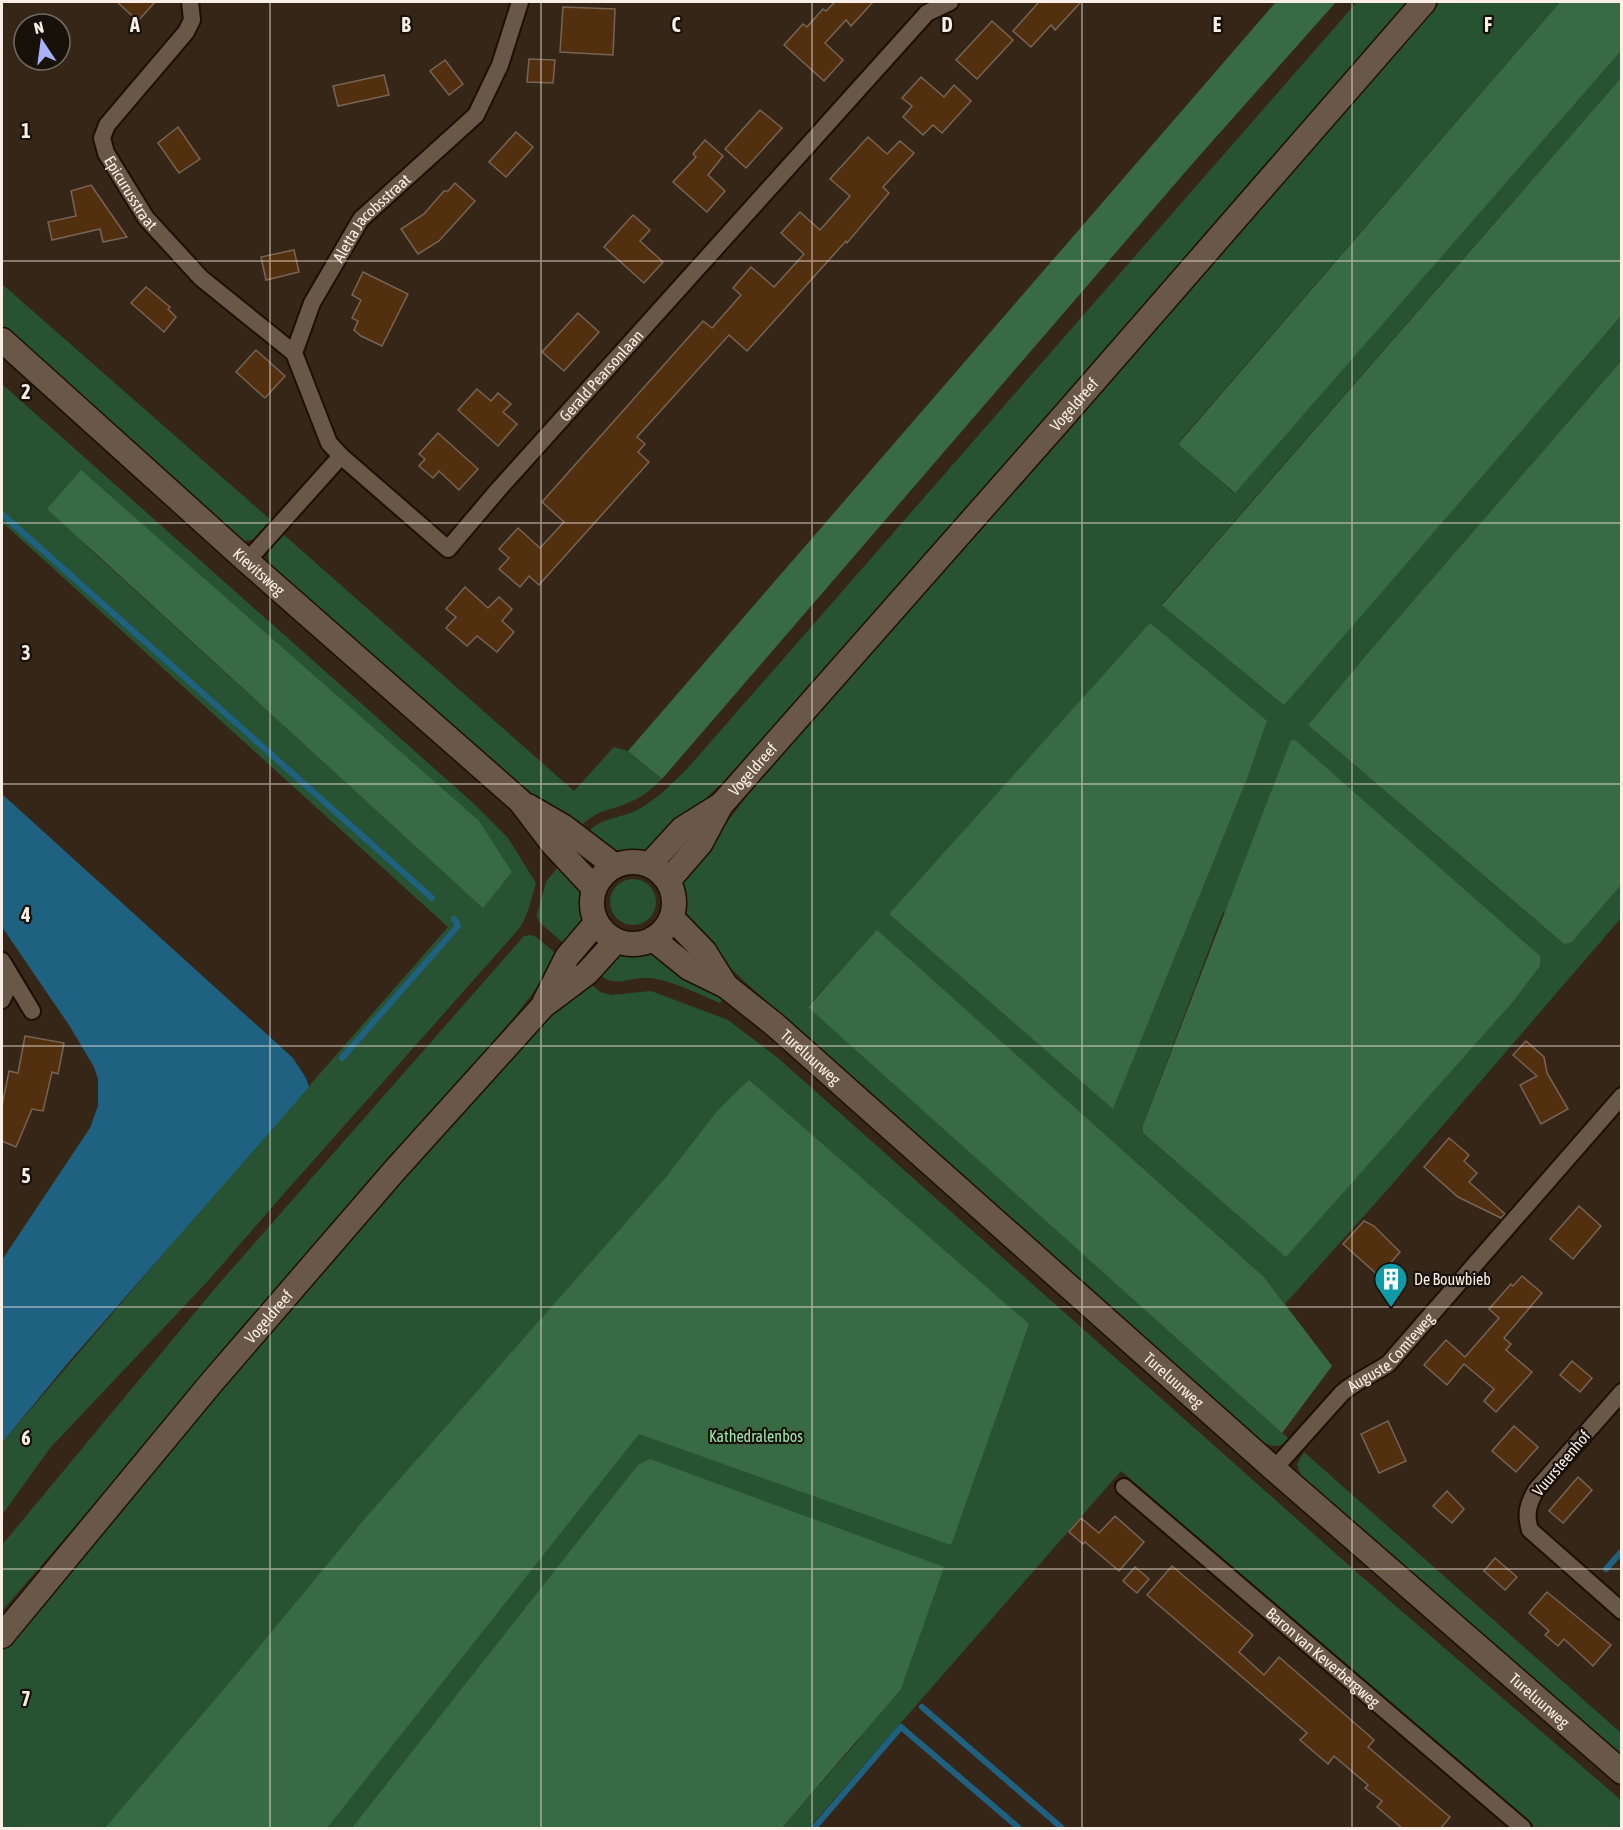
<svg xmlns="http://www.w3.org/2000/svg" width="1623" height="1830" font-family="'Asap Condensed',sans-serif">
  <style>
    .green { fill: #285332; fill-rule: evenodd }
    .forest { fill: #386b43 }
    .water { fill: #1e6181 }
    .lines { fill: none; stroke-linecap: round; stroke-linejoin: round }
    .stream { stroke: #1e6181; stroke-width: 6 }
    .building { fill: #52300f; stroke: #776454; stroke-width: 1.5 }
    .street-casing { stroke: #1d0f03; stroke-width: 20 }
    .secondary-casing { stroke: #1d0f03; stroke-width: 27 }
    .street { stroke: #695848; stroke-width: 16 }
    .secondary { stroke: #695848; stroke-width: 24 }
    .grid { fill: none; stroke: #faefe6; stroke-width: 1.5; stroke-opacity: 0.55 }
    .labels { text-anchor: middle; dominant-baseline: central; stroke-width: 4.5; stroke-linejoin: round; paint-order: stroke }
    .street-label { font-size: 16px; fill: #faefe6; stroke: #18110a }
    .poi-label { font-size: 16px; fill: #faefe6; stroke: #18110a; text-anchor: start }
    .park-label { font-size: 16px; fill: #9ce8aa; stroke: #18110a }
    .grid-label { font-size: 20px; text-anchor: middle; font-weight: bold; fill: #faefe6; stroke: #18110a; stroke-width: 4.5; stroke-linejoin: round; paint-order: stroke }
  </style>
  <rect width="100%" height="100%" fill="#362618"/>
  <g class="green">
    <path d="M1357,2H1411L840,652L724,781L654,847C624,860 611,849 589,831C603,817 618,819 635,811C656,801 671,784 687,769Z"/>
    <path d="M1440,2H1560L1178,443L1234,493L1621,51V78L1162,604L1284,704L1621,316V361L1367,654L1308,725L1564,944L1571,943L1621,885V918L1388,1189L1285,1304L1264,1277L877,931L808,1006L1290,1440C1275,1450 1270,1446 1256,1438L744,981L712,951L683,914V882L690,865L724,826L776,758ZM1267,721L1247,779L1113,1108L889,914ZM1223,912L1540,966L1513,1002L1286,1256L1143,1133V1125Z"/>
    <path d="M2,284L272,521L256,540L237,541L2,329Z"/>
    <path d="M2,384L472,802L508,838L536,883C530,901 529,915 518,930L288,1189L207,1282L50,1448L2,1515V1443L199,1212L448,927L2,522ZM83,543L512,872L483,907Z"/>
    <path d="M283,534L574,791L614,747L628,751L662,779C652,788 643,797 630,802C608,812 598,808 579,828L500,771L269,569L268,551Z"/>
    <path d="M561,863L581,891L582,905V918L579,931L567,946L539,922L537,915L546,882Z"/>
    <circle cx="633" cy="902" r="23"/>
    <path d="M531,935L536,937L560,957L516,1015L2,1611V1545L217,1286L524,936Z"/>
    <path d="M625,952L657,953L722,1000L720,1003C700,995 670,979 648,978C624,977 616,990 595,971L616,954Z"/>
    <path d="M588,981L600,992L611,995L651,991L728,1020L778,1058L1361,1576L1622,1801L1621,1828H1534L1121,1471L809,1828H782L863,1735L769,1828H2V1650L301,1295L431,1145L530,1036Z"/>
    <path d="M1304,1452L1621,1733V1755L1301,1476L1297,1464Z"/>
  </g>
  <g class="forest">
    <path d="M1276,2H1336L1193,163L662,779L628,751Z"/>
    <path d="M1560,2H1621V51L1235,493L1178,444Z"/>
    <path d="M1621,78V316L1284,705L1162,605Z"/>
    <path d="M1621,361V885L1571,943L1564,944L1308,725L1367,654Z"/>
    <path d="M81,470L479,821L512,872L483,908L47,509Z"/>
    <path d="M1150,623L1267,721L1247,779L1113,1109L889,914Z"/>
    <path d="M1291,740L1296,741L1540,956V966L1513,1002L1286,1257L1143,1133V1125Z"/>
    <path d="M877,930L1264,1277L1332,1366L1282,1433L808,1007Z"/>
    <path d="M749,1080L1029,1324L951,1545L639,1434L327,1828H105L236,1675L368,1515L667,1176L718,1110Z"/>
    <path d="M650,1459L944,1567L901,1689L782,1828H352L638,1465Z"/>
  </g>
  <path class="water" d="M2,794L293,1058L306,1078L309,1087L67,1364L2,1443V1260L90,1128L98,1106V1079L94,1067L69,1025L2,927Z"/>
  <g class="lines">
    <g class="stream">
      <path d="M2,514L432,898"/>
      <path d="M342,1058L458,926L454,919"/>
      <path d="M1606,1569L1622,1551"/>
      <path d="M922,1707L1062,1828"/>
      <path d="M814,1828L901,1727L1019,1828"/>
    </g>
  </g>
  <g class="building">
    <path d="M117,2H155L138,21Z"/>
    <path d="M835,2H873L851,26L846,20L825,43L843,60L824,81L784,45L803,24L807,27L823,9L826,11Z"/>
    <path d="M1039,2H1081L1055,30L1051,25L1031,47L1013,31Z"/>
    <path d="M563,7L615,9L613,55L560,52Z"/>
    <path d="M992,21L1013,40L977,79L956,60Z"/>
    <path d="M529,59L555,60L553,83L527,82Z"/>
    <path d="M445,60L463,84L449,95L430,71Z"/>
    <path d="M384,75L389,95L338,106L333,86Z"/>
    <path d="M921,77L944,97L954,85L971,101L942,133L933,125L923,135L903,117L912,106L902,98Z"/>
    <path d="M760,110L782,128L746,168L725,149Z"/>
    <path d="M178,127L200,159L179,173L158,143Z"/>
    <path d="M516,132L533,147L506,177L489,162Z"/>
    <path d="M868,137L887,154L900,141L914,153L883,187L889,193L847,243L846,241L747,351L729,335L637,437L645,444L638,452L649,462L539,585L529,576L520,587L499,569L509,558L499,549L518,528L540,548L564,522L542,502L703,321L712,328L741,295L733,288L751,267L774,287L804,254L781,233L800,212L820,230L850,196L830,179Z"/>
    <path d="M705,140L723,156L708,175L725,191L707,212L673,182L696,157L693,154Z"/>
    <path d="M455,183L475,201L439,241L418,254L401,229L424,214L444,191H448Z"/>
    <path d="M91,185L127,237L103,242L100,229L52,240L48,222L76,216L71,191Z"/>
    <path d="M633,215L650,230L640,241L663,262L644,283L604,247Z"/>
    <path d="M294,250L299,272L266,280L261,257Z"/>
    <path d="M363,272L408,294L382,346L361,336L354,330L358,321L352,318L361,300L352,295Z"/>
    <path d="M146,287L170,307L168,309L176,317L164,332L131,303Z"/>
    <path d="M578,313L599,332L564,371L542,352Z"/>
    <path d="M256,350L285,376L265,398L236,372Z"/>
    <path d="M477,389L491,401L498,393L511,404L503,412L517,424L498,446L458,410Z"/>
    <path d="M438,433L478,469L459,490L439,471L433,478L419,466L425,459L419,454Z"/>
    <path d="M465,587L488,608L499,597L512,609L502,621L514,632L497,652L477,636L467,646L446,628L456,617L446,609Z"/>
    <path d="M25,1036L64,1043L58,1074L52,1072L43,1111L32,1109L16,1147L2,1141V1106L9,1071L18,1073Z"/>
    <path d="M1526,1041L1544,1057L1547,1073L1568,1109L1541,1124L1520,1085L1537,1076L1513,1055Z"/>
    <path d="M1449,1138L1469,1155L1464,1161L1477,1173L1469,1182L1505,1214L1501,1218L1458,1197L1424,1167Z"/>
    <path d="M1579,1206L1601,1226L1573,1259L1550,1239Z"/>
    <path d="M1364,1221L1374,1226L1400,1252L1379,1276L1343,1244Z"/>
    <path d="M1522,1276L1542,1293L1504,1338L1511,1344L1506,1350L1532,1372L1496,1412L1484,1401L1494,1389L1464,1364L1447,1385L1424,1365L1446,1340L1465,1357L1499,1318L1489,1309L1511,1284L1513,1286Z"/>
    <path d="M1572,1361L1592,1378L1580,1392L1560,1375Z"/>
    <path d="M1388,1421L1406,1461L1379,1473L1361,1434Z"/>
    <path d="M1514,1426L1538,1447L1516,1472L1492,1451Z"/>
    <path d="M1578,1477L1592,1490L1563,1523L1549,1511Z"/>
    <path d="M1447,1491L1464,1509L1452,1523L1433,1506Z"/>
    <path d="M1115,1516L1144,1542L1119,1571L1085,1542L1083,1544L1069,1532L1081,1518L1099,1533Z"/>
    <path d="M1495,1558L1517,1577L1505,1590L1484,1571Z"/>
    <path d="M1172,1566L1253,1635L1239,1652L1264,1675L1279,1657L1374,1740L1368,1747L1450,1817L1441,1828H1402L1377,1807L1382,1801L1365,1788L1368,1785L1334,1756L1328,1764L1300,1740L1307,1733L1147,1595Z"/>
    <path d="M1135,1567L1149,1579L1137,1593L1123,1581Z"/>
    <path d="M1547,1592L1611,1645L1593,1666L1564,1639L1558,1646L1545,1635L1549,1631L1529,1613Z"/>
  </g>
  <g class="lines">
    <defs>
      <g id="street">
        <path id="s1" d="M190,2L192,20L186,32L107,125L102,138L106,153L146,218L201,278L294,353"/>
        <path id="s2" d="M341,456L329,443L294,353L312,303L361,219L476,115L500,65L520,2"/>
        <path id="s3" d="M247,561L341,456L448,549L498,490L927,13L950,2"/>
        <path d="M2,961L32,1011"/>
        <path d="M2,1000L12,978"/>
        <path d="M1622,1392L1536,1490C1528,1504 1525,1514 1530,1530L1622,1611"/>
        <path id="s4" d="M1274,1469L1342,1393C1356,1381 1373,1374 1388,1364L1622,1096"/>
        <path id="s5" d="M1124,1487L1523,1828"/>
      </g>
      <g id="secondary">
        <path id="s6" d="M2,340L247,561L520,801L552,843L594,888"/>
        <path d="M528,806L564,827L615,866"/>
        <circle cx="633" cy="903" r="41"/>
        <path d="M649,865L682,829L719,806"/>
        <path id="s7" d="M668,881L700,844L721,805L1062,418L1424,2"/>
        <path d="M672,918L704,951L726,986"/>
        <path id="s8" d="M653,939L689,968L726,986L775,1025L1274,1469L1622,1772"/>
        <path d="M545,1001L567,957L596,923"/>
        <path id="s9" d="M2,1636L212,1382L395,1170L543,1006L587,973L616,941"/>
      </g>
    </defs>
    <use href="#street" class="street-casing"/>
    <use href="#secondary" class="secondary-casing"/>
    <use href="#street" class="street"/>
    <use href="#secondary" class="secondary"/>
  </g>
  <path class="grid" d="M270,2V1828M541,2V1828M812,2V1828M1082,2V1828M1352,2V1828M2,261H1622M2,523H1622M2,784H1622M2,1046H1622M2,1307H1622M2,1569H1622"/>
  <defs>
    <symbol id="building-pin" viewBox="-11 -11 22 30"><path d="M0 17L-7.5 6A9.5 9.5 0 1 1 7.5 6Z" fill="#0f9aa8" stroke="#18110a"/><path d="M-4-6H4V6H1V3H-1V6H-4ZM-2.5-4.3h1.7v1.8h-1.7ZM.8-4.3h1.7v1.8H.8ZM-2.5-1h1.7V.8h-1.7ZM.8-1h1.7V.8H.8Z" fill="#fff"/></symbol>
  </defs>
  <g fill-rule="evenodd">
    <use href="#building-pin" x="1372" y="1260" width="38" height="52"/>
  </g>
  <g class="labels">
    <g class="street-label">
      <text stroke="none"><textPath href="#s1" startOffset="230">Epicurusstraat</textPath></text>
      <text stroke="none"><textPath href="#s2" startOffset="272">Aletta Jacobsstraat</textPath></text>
      <text stroke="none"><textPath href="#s3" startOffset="514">Gerald Pearsonlaan</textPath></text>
      <text stroke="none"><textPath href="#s7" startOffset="627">Vogeldreef</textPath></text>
      <text stroke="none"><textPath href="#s6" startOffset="346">Kievitsweg</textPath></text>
      <text stroke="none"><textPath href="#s7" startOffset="141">Vogeldreef</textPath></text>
      <text stroke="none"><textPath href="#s8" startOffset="198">Tureluurweg</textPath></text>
      <text stroke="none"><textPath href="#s9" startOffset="416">Vogeldreef</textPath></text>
      <text stroke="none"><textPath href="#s4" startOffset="166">Auguste Comteweg</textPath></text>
      <text stroke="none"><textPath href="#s8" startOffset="684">Tureluurweg</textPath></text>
      <text transform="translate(1561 1463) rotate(-50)">Vuursteenhof</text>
      <text stroke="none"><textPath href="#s5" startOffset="262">Baron van Keverbergweg</textPath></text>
      <text stroke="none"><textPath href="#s8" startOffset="1170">Tureluurweg</textPath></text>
    </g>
    <g class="poi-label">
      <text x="1414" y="1279">De Bouwbieb</text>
    </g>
    <g class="park-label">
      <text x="756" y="1436">Kathedralenbos</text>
    </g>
  </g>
  <g class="grid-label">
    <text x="135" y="32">A</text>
    <text x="406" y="32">B</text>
    <text x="676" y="32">C</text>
    <text x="947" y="32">D</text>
    <text x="1217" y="32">E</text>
    <text x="1488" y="32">F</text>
    <text x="26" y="138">1</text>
    <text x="26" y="399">2</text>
    <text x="26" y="660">3</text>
    <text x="26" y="922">4</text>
    <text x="26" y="1183">5</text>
    <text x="26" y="1445">6</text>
    <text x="26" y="1706">7</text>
  </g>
  <rect width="1623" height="1830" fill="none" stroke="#faefe6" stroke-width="6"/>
  <g transform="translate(42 42) rotate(347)"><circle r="28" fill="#18110a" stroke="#726a62" stroke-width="1.5"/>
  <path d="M0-4.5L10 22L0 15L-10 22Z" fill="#aab0fb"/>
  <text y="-9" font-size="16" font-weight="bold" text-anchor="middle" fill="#faefe6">N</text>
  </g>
</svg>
